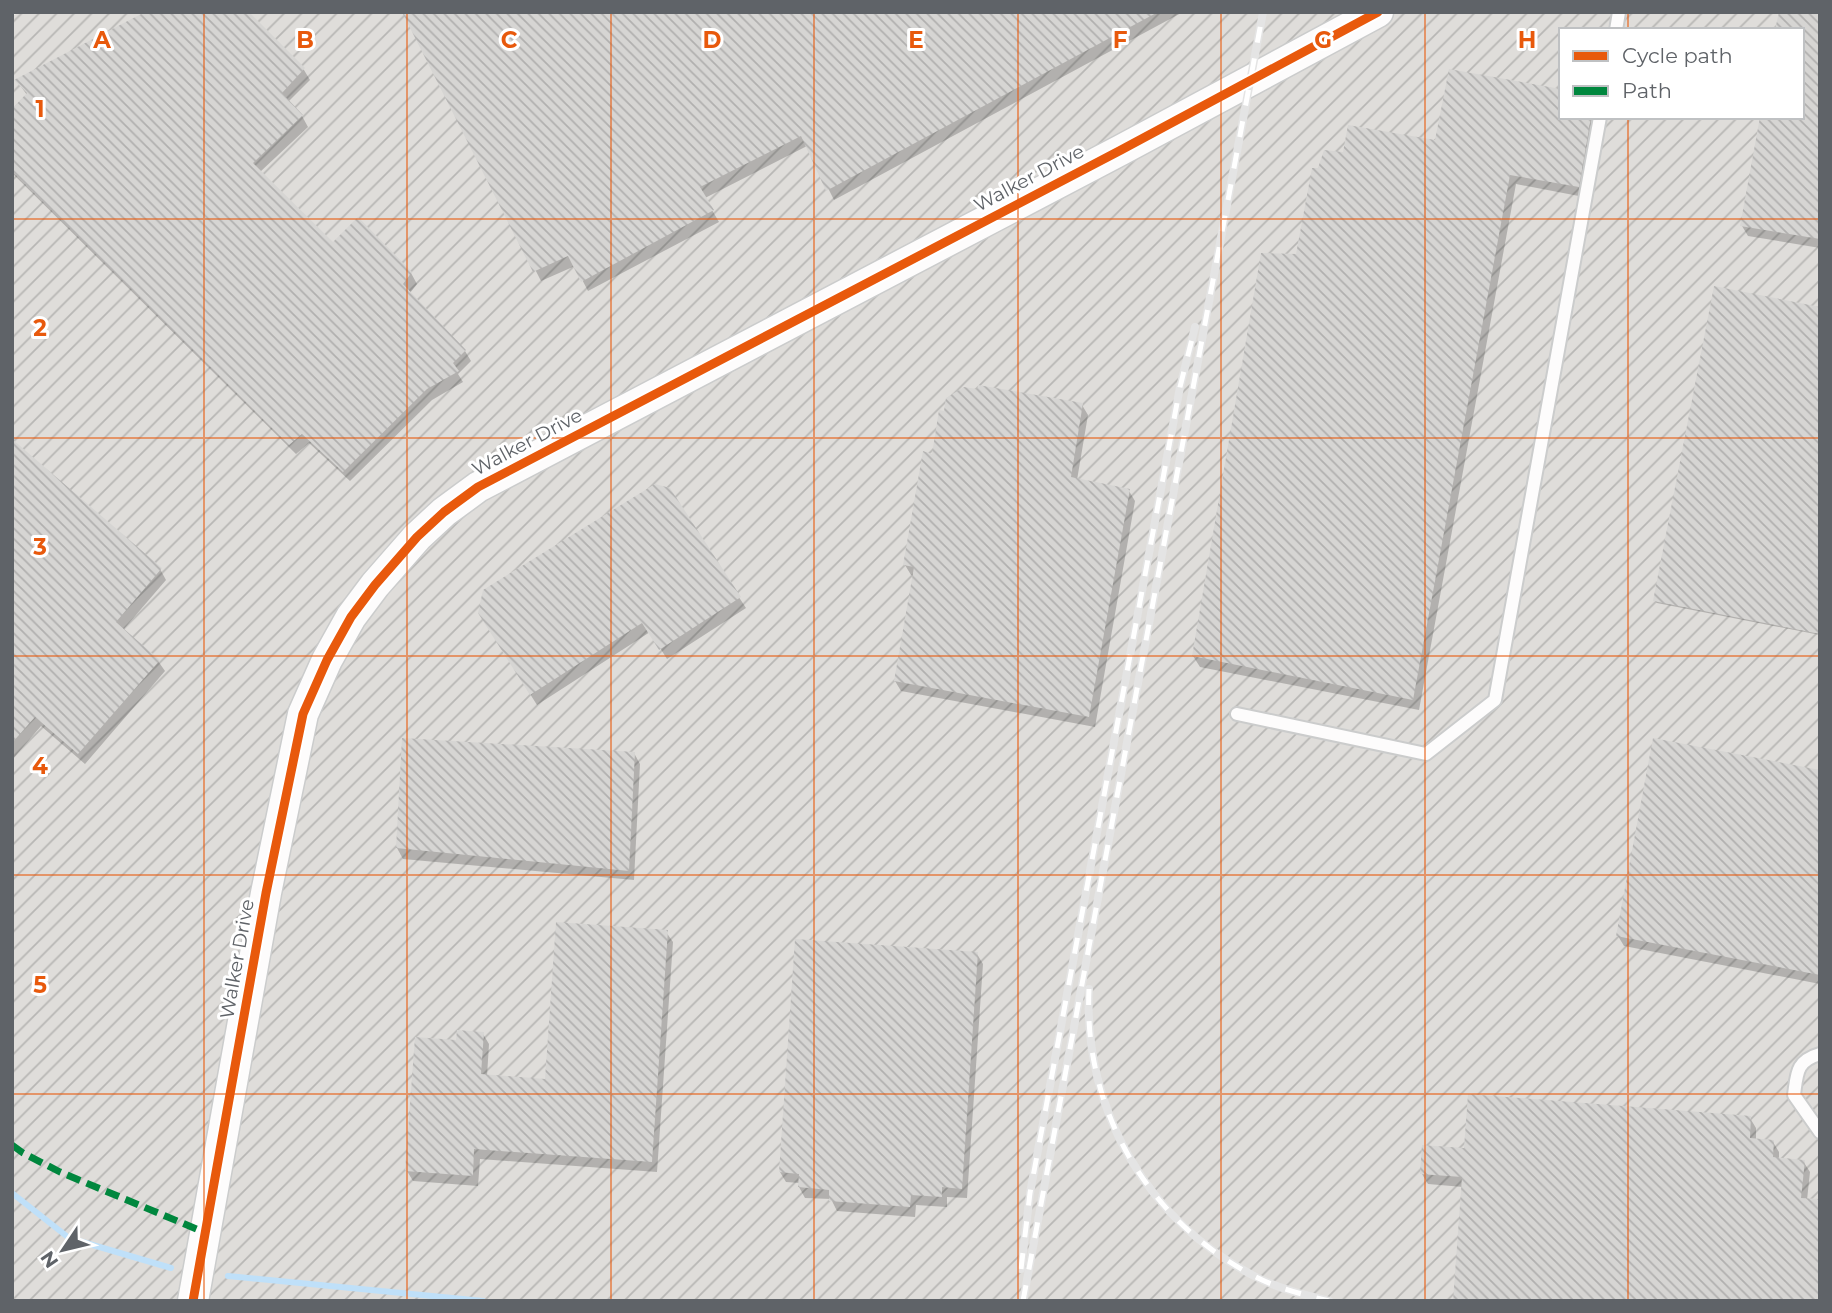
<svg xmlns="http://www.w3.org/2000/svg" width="1832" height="1313" font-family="Montserrat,sans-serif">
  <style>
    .industrial { fill: url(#industrial-furrows); fill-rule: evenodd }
    .shadow { fill: #0003 }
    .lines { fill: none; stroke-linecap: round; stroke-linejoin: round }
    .stream { stroke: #bfe0f9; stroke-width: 6 }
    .building { fill: url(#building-back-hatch) }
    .service-casing { stroke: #cbcccc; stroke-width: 16 }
    .tertiary-casing { stroke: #cbcccc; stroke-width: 33 }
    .service { stroke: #fdfcfc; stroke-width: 12 }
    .tertiary { stroke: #fdfcfc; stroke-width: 30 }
    .rail-casing { stroke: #e4e4e4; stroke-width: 8 }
    .rail { stroke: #fff; stroke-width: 5; stroke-dasharray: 16; stroke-linecap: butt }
    .quiet { stroke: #00873e; stroke-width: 7; stroke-dasharray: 14 7; stroke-linecap: butt }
    .cycleway-casing { stroke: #fff; stroke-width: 13 }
    .cycleway { stroke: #e8590c; stroke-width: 9 }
    .grid { fill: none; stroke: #e8590c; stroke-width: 2; stroke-opacity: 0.55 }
    .labels { text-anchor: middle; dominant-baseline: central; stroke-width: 6; stroke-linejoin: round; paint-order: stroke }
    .street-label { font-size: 19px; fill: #5f6368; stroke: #fff }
    .grid-label { font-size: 23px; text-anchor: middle; font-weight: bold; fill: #e8590c; stroke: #fff; stroke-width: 6; stroke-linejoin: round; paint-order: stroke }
  </style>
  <defs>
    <pattern id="industrial-furrows" width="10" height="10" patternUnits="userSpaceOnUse" patternTransform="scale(1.75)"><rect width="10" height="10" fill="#dfddda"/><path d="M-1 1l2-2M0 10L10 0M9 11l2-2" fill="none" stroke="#b8b7b5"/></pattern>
    <pattern id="building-back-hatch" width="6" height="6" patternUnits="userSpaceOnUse" patternTransform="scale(1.75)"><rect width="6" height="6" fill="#d6d5d3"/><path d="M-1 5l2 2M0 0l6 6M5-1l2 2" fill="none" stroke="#b1b0af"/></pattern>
  </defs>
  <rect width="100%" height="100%" fill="#efeeea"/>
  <path class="industrial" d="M21,12H1820V1301H12V16ZM1561,30H1802V117H1561Z"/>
  <g class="shadow">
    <path d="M246,12L304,70L310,80L288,102L302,116L308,127L260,172L333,245L358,220L411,273L417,284L410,293L465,351L471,361L458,374L463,382L432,400L350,481L309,443L296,454L12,173V112L27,95L17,81Z"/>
    <path d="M404,12H1183L834,200L807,146L705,198L719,222L588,291L575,266L541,281Z"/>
    <path d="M1820,12V248L1748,236L1742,226L1802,117V30Z"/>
    <path d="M1561,117H1597L1584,197L1516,184L1419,710L1200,667L1193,656L1320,170L1345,153L1436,142Z"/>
    <path d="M1820,309V635L1657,603L1655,601Z"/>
    <path d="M1082,405L1088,415L1077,480L1129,491L1135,501L1095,727L901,691L895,681L914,576L911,575L905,565L933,456Z"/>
    <path d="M12,441L160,569L166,580L123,630L158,661L165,671L85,764L41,726L12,760Z"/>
    <path d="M669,490L746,608L667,659L650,632L537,705L486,624Z"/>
    <path d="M634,753L640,764L634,880L403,859L397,848Z"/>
    <path d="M1820,772V984L1624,946L1618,936Z"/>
    <path d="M666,932L673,942L657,1172L480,1159L478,1186L413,1181L407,1171L458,1042L483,1034L489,1044L487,1076L547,1081Z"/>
    <path d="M977,954L983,964L967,1198L947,1197V1207L916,1205L915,1217L837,1211L831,1199L805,1198L799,1187L800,1183L786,1182L780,1172Z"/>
    <path d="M1750,1118L1756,1128V1140L1773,1142L1779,1152V1159L1803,1161L1810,1172L1807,1200L1463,1187L1428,1184L1422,1174L1466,1150Z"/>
  </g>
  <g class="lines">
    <g class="stream">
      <path d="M12,1193L69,1238L171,1268"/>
      <path d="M228,1276L483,1301"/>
    </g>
  </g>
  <g class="building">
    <path d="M145,12H249L305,68L282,93L303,115L253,163L333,242L358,217L412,272L403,284L466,350L453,363L459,371L427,389L343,472L302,434L289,445L12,171V109L27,93L14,80Z"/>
    <path d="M402,12H1158L826,191L801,136L700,187L714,210L581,282L568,256L533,272Z"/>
    <path d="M1779,12H1820V239L1740,226L1760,117H1802V30H1775Z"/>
    <path d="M1449,69L1561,89V117H1591L1579,187L1510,175L1413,700L1192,656L1261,253L1296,254L1312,168H1318L1324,150L1343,152L1348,125L1435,140Z"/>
    <path d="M1714,286L1820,307V634L1653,601Z"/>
    <path d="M978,385L1083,403L1071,477L1130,489L1089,717L894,681L914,567L903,565L923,451L932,454L939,410L944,411L946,398L964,387L977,389Z"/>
    <path d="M12,439L162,568L116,622L160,660L78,754L35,717L12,743Z"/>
    <path d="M655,484L670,488L741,597L659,650L642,623L530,695L478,613L483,590Z"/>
    <path d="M402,738L635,752L629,871L396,848Z"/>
    <path d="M1653,738L1820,770V975L1616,936Z"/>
    <path d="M556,922L668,930L652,1162L474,1149L473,1176L405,1171L415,1037L456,1040L457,1030L484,1032L481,1074L545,1079Z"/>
    <path d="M795,939L978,952L962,1189L942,1187V1197L911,1195L910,1207L829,1201V1190L798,1187L799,1174L779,1172Z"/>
    <path d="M1468,1094L1751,1116L1750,1138L1774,1140L1773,1157L1805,1160L1801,1198L1820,1199V1301H1453L1462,1177L1420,1174L1422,1145L1464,1148Z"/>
  </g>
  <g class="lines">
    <defs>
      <g id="service">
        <path d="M1616,30L1619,12"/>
        <path d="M1237,714L1426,754L1495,700L1600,117"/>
        <path d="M1820,1054C1796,1061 1797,1073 1794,1095L1820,1132"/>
      </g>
      <path id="tertiary" d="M193,1301L266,893L303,714L327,660L351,617L375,585L417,537L444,512L478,487L1121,150L1378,12"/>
    </defs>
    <use href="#service" class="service-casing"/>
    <use href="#tertiary" class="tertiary-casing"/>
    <use href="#service" class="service"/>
    <use href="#tertiary" class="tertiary"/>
    <defs>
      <g id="rail">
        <path d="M1089,989C1083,1110 1148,1223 1258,1278C1280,1289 1305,1295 1329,1301"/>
        <path d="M1021,1269L1030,1193L1180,387L1195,327"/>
        <path d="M1023,1301L1263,12"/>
      </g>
    </defs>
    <use href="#rail" class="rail-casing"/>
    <use href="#rail" class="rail"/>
    <path class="quiet" d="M12,1145L23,1153L60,1172L206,1233"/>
    <defs>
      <path id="cycleway" d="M193,1301L266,893L303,714L327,660L351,617L375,585L417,537L444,512L478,487L1121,150L1378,12"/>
    </defs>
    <use href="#cycleway" class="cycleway-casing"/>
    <use href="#cycleway" class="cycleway"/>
  </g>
  <path class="grid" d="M204,12V1301M407,12V1301M611,12V1301M814,12V1301M1018,12V1301M1221,12V1301M1425,12V1301M1628,12V30M1628,117V1301M12,219H1820M12,438H1820M12,656H1820M12,875H1820M12,1094H1820"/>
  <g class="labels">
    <g class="street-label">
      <text transform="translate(1029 178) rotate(-28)">Walker Drive</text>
      <text transform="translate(527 442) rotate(-28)">Walker Drive</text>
      <text transform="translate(237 959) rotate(-80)">Walker Drive</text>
    </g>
  </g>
  <g class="grid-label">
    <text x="102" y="48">A</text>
    <text x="305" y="48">B</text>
    <text x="509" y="48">C</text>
    <text x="712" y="48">D</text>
    <text x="916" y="48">E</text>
    <text x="1120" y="48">F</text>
    <text x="1323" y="48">G</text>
    <text x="1527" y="48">H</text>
    <text x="40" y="117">1</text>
    <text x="40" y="336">2</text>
    <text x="40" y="555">3</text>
    <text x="40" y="774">4</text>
    <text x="40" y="993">5</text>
  </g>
  <rect width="1832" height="1313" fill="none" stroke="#5f6368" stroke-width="28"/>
  <rect x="1559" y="28" width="245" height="91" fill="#ffffff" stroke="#bfc1c3" stroke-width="2"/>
  <rect x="1573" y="51" width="35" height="10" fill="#e8590c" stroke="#bfc1c3" stroke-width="2"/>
  <text x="1622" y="63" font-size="21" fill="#5f6368">Cycle path</text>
  <rect x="1573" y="86" width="35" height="10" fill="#00873e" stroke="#bfc1c3" stroke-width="2"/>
  <text x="1622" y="98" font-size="21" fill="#5f6368">Path</text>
  <g transform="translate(63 1250) rotate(235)" stroke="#ffffff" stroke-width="5" paint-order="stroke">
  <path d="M0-5L12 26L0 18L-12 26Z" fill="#5f6368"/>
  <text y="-10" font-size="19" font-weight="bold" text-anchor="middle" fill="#5f6368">N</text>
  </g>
</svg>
